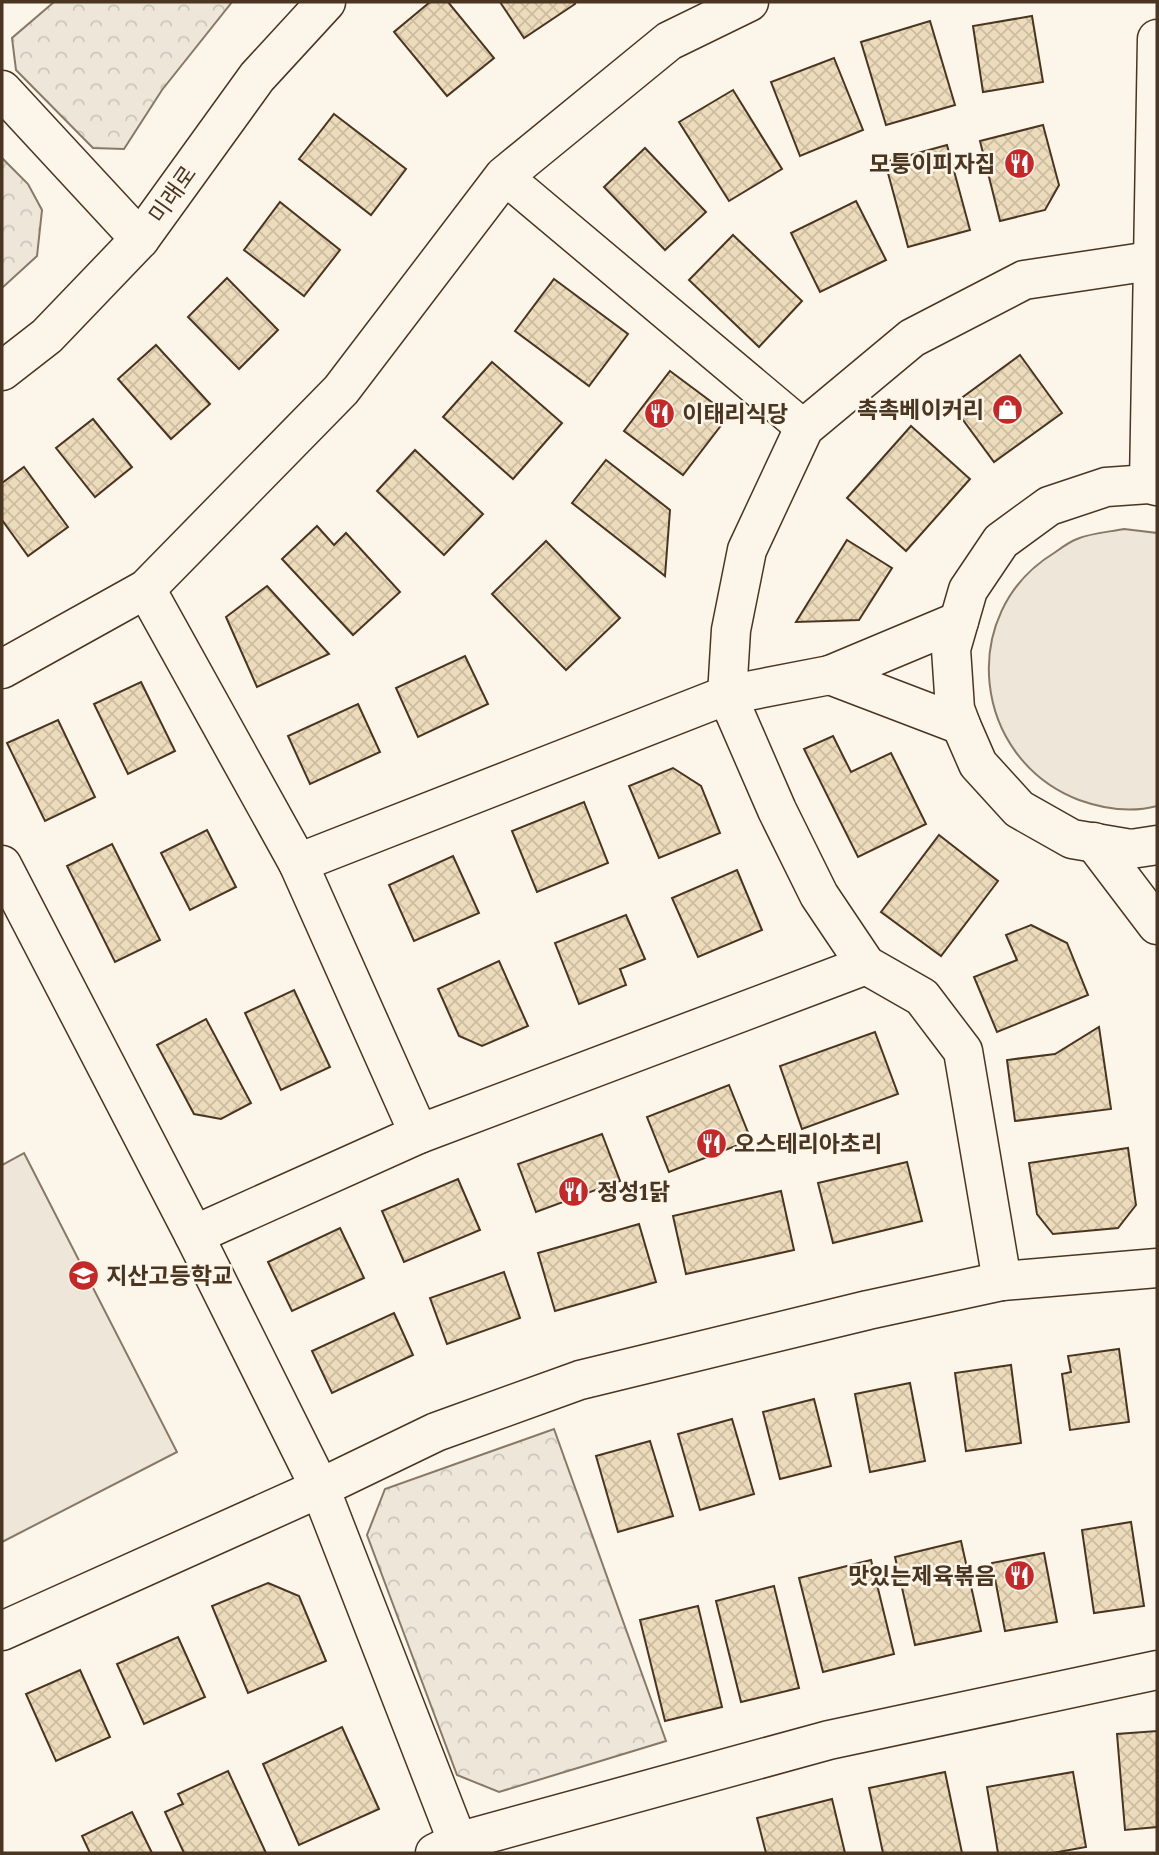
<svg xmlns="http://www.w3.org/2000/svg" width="1159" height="1855" font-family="Lora,'Noto Sans KR',serif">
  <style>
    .grass { fill: #ede6d9; stroke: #887966; stroke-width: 2 }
    .forest { fill: url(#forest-crowns); stroke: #887966; stroke-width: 2 }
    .building { fill: url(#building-cross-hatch); stroke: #4a3520; stroke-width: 2 }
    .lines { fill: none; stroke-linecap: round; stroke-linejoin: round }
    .pedestrian-casing { stroke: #4a3520; stroke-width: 38 }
    .minor-casing { stroke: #4a3520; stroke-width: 41 }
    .pedestrian { stroke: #fbf6e9; stroke-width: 35 }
    .minor { stroke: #fbf6e9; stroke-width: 38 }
    .labels { text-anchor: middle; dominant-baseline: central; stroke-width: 5; stroke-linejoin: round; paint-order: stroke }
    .poi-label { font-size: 23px; font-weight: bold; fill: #4a3520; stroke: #fbf6e9; text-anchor: start }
    .street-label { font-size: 23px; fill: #4a3520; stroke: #fbf6e9 }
  </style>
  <defs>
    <pattern id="forest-crowns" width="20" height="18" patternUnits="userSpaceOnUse" patternTransform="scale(1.75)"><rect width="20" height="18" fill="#ede6d9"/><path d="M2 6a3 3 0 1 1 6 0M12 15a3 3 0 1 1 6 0" fill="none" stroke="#cdc6ba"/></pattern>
    <pattern id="building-cross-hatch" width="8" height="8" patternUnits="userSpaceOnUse" patternTransform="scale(1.75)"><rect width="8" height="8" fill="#ecdcbc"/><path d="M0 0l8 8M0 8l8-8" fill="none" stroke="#ccbda1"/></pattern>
  </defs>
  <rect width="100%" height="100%" fill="#fbf6e9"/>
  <g class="grass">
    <path d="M1124,529L1157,533V806C1131,813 1104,809 1079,800C972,759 956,613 1054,553C1061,548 1069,542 1077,539C1091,533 1109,532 1124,529Z"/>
    <path d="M24,1153L177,1452L2,1542V1165Z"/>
  </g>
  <g class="forest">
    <path d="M54,2H232L162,90L124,149L93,148L16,70L12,38Z"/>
    <path d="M2,158L28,184L42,210L37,256L2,288Z"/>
    <path d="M554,1429L666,1741L499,1792L457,1775L367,1535L385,1489Z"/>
  </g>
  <g class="building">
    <path d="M430,2H448L494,58L447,96L394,32Z"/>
    <path d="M500,2H574L575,4L524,38Z"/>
    <path d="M1032,16L1043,82L983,92L973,26Z"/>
    <path d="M930,21L955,105L886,125L861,42Z"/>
    <path d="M834,58L863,130L800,156L771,82Z"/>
    <path d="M733,90L782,169L729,201L679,122Z"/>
    <path d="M334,114L406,169L371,215L299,159Z"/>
    <path d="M1043,125L1059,185L1045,210L1000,221L980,141Z"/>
    <path d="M947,145L970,230L908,247L885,162Z"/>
    <path d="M645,148L706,212L665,250L604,187Z"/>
    <path d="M856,201L886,260L820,292L791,233Z"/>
    <path d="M280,202L340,250L304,296L244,250Z"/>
    <path d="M733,235L802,301L759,347L689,280Z"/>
    <path d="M227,278L278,330L239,369L188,317Z"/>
    <path d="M554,279L628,334L589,386L515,331Z"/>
    <path d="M156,345L210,404L171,439L118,379Z"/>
    <path d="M1020,355L1062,413L994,462L952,405Z"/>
    <path d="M492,362L562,423L513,479L443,417Z"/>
    <path d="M670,371L729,415L683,475L624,431Z"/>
    <path d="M93,419L132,467L95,497L56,448Z"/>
    <path d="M911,426L970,479L906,551L847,498Z"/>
    <path d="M415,450L483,514L444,555L377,491Z"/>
    <path d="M606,460L670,510L665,576L572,503Z"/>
    <path d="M24,467L68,527L28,556L2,520V483Z"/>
    <path d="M317,526L334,545L346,533L400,592L353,635L282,559Z"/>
    <path d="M847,540L892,568L859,620L796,622Z"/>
    <path d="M546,541L620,618L566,670L492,594Z"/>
    <path d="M267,586L329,654L257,687L226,617Z"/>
    <path d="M465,656L488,704L418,737L396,688Z"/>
    <path d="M141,682L175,751L128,774L94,704Z"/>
    <path d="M358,704L380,752L310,784L288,736Z"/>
    <path d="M58,720L95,797L45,821L7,743Z"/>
    <path d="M833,736L851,772L891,753L926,824L858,857L804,749Z"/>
    <path d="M673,768L701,786L720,833L659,858L629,786Z"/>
    <path d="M584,802L608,863L537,892L512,831Z"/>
    <path d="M207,830L236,887L190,910L161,853Z"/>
    <path d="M939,835L998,881L941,956L881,912Z"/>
    <path d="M112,844L160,940L115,962L67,866Z"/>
    <path d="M453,856L479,913L414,941L389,885Z"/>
    <path d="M737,870L762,930L698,957L672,898Z"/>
    <path d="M626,915L645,959L620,969L626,985L579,1004L555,943Z"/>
    <path d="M1031,925L1067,943L1088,995L997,1032L974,977L1017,960L1006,935Z"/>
    <path d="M499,961L528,1026L482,1046L459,1036L438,989Z"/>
    <path d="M294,990L330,1067L281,1090L245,1013Z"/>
    <path d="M206,1019L251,1103L221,1119L194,1114L157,1045Z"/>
    <path d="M1099,1027L1111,1109L1015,1121L1007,1060L1055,1054Z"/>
    <path d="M875,1032L898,1094L802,1129L780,1066Z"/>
    <path d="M729,1085L751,1140L669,1172L647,1117Z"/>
    <path d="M602,1134L620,1181L536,1212L518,1164Z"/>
    <path d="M1128,1148L1136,1205L1118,1228L1053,1234L1037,1214L1029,1163Z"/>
    <path d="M907,1162L922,1221L833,1243L818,1183Z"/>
    <path d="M458,1179L480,1230L404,1262L382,1211Z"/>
    <path d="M781,1191L794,1250L686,1274L673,1216Z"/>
    <path d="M639,1224L656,1282L555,1311L538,1253Z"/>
    <path d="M340,1228L364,1278L292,1311L268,1262Z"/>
    <path d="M504,1272L520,1318L447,1344L430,1298Z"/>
    <path d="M394,1313L413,1355L332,1393L312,1351Z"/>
    <path d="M1119,1349L1129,1422L1070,1430L1062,1374L1071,1372L1068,1356Z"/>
    <path d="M1011,1365L1021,1443L966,1451L955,1373Z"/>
    <path d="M910,1383L925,1461L870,1472L855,1394Z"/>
    <path d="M814,1399L831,1466L780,1479L763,1412Z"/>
    <path d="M732,1419L754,1494L700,1510L678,1434Z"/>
    <path d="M650,1441L673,1516L618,1532L596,1456Z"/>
    <path d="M1131,1522L1144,1606L1094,1613L1082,1530Z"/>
    <path d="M961,1541L981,1631L915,1645L895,1557Z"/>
    <path d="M1044,1553L1057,1622L1005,1631L992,1563Z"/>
    <path d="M871,1560L894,1654L823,1672L799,1578Z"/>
    <path d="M268,1583L299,1596L326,1661L248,1693L212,1606Z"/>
    <path d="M774,1586L799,1688L741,1702L716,1601Z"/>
    <path d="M698,1606L722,1707L665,1721L640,1620Z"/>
    <path d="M178,1637L205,1697L144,1724L117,1664Z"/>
    <path d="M80,1670L110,1737L56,1761L26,1694Z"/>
    <path d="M342,1727L379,1809L299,1845L263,1764Z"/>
    <path d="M1157,1731V1827L1125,1830L1117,1734Z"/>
    <path d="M228,1771L266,1853H184L165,1812L183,1804L178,1794Z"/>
    <path d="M945,1772L962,1853H883L869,1788Z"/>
    <path d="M1073,1772L1086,1847L1053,1853H998L987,1787Z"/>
    <path d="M832,1799L845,1853H766L757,1818Z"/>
    <path d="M132,1812L152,1853H90L82,1836Z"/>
  </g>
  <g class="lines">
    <defs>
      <path id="pedestrian" d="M504,176L804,428"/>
      <g id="minor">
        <path d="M2,90L140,239"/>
        <path d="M2,371L47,336L140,239L257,77L326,2"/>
        <path d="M1149,484L1157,39"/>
        <path d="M1157,486L1149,484L1106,487L1049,506L1001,541L968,590L951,649L955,709L961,725L978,764L1019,809L1072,839L1131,849L1157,845"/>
        <path d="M146,589L298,863L419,1134"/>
        <path d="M959,621L830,675L961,725"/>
        <path d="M2,669L146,589L341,390L504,176L669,41L749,2"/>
        <path d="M1094,842L1157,925"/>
        <path d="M298,863L727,695L830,675"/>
        <path d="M2,865L194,1235L320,1488L462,1853"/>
        <path d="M194,1235L419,1134L866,965"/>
        <path d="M1002,1281L963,1051L922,997L866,965L819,895L777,810L727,695L731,630L747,550L804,428L912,338L1024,280L1157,260"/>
        <path d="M2,1631L320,1488L436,1432L580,1380L868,1310L1002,1281L1157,1268"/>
        <path d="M435,1853L457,1842L829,1740L1157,1670"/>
      </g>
    </defs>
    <use href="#pedestrian" class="pedestrian-casing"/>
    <use href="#minor" class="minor-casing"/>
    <use href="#pedestrian" class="pedestrian"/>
    <use href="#minor" class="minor"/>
  </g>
  <defs>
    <symbol id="restaurant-disc" viewBox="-11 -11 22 22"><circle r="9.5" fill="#c62828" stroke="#fbf6e9"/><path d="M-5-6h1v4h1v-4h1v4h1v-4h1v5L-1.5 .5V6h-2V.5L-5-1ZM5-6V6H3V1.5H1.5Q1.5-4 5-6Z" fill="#fff"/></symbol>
    <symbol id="shop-disc" viewBox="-11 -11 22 22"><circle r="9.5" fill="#c62828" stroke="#fbf6e9"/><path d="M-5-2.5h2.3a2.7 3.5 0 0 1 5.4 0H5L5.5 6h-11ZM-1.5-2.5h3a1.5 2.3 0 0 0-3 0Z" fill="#fff"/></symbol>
    <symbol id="school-disc" viewBox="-11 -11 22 22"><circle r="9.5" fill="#c62828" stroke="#fbf6e9"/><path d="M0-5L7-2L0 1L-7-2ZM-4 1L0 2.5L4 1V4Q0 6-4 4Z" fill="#fff"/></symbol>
  </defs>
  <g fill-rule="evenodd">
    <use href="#restaurant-disc" x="1002" y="146" width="35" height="35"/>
    <use href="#shop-disc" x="990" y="392" width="35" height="35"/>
    <use href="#restaurant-disc" x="642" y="396" width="35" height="35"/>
    <use href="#restaurant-disc" x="694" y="1126" width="35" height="35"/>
    <use href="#restaurant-disc" x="556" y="1174" width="35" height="35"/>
    <use href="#school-disc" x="66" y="1258" width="35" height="35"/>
    <use href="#restaurant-disc" x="1002" y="1558" width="35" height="35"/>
  </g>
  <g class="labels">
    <g class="poi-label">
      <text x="996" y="163" text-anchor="end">모퉁이피자집</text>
      <text x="984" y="409" text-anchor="end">촉촉베이커리</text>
      <text x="682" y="413">이태리식당</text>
      <text x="734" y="1143">오스테리아초리</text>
      <text x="597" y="1191">정성1닭</text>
      <text x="106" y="1275">지산고등학교</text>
      <text x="996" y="1575" text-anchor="end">맛있는제육볶음</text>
    </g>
    <g class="street-label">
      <text transform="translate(172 194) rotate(-55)">미래로</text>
    </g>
  </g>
  <rect width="1159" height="1855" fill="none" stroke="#4a3520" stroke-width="7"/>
</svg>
